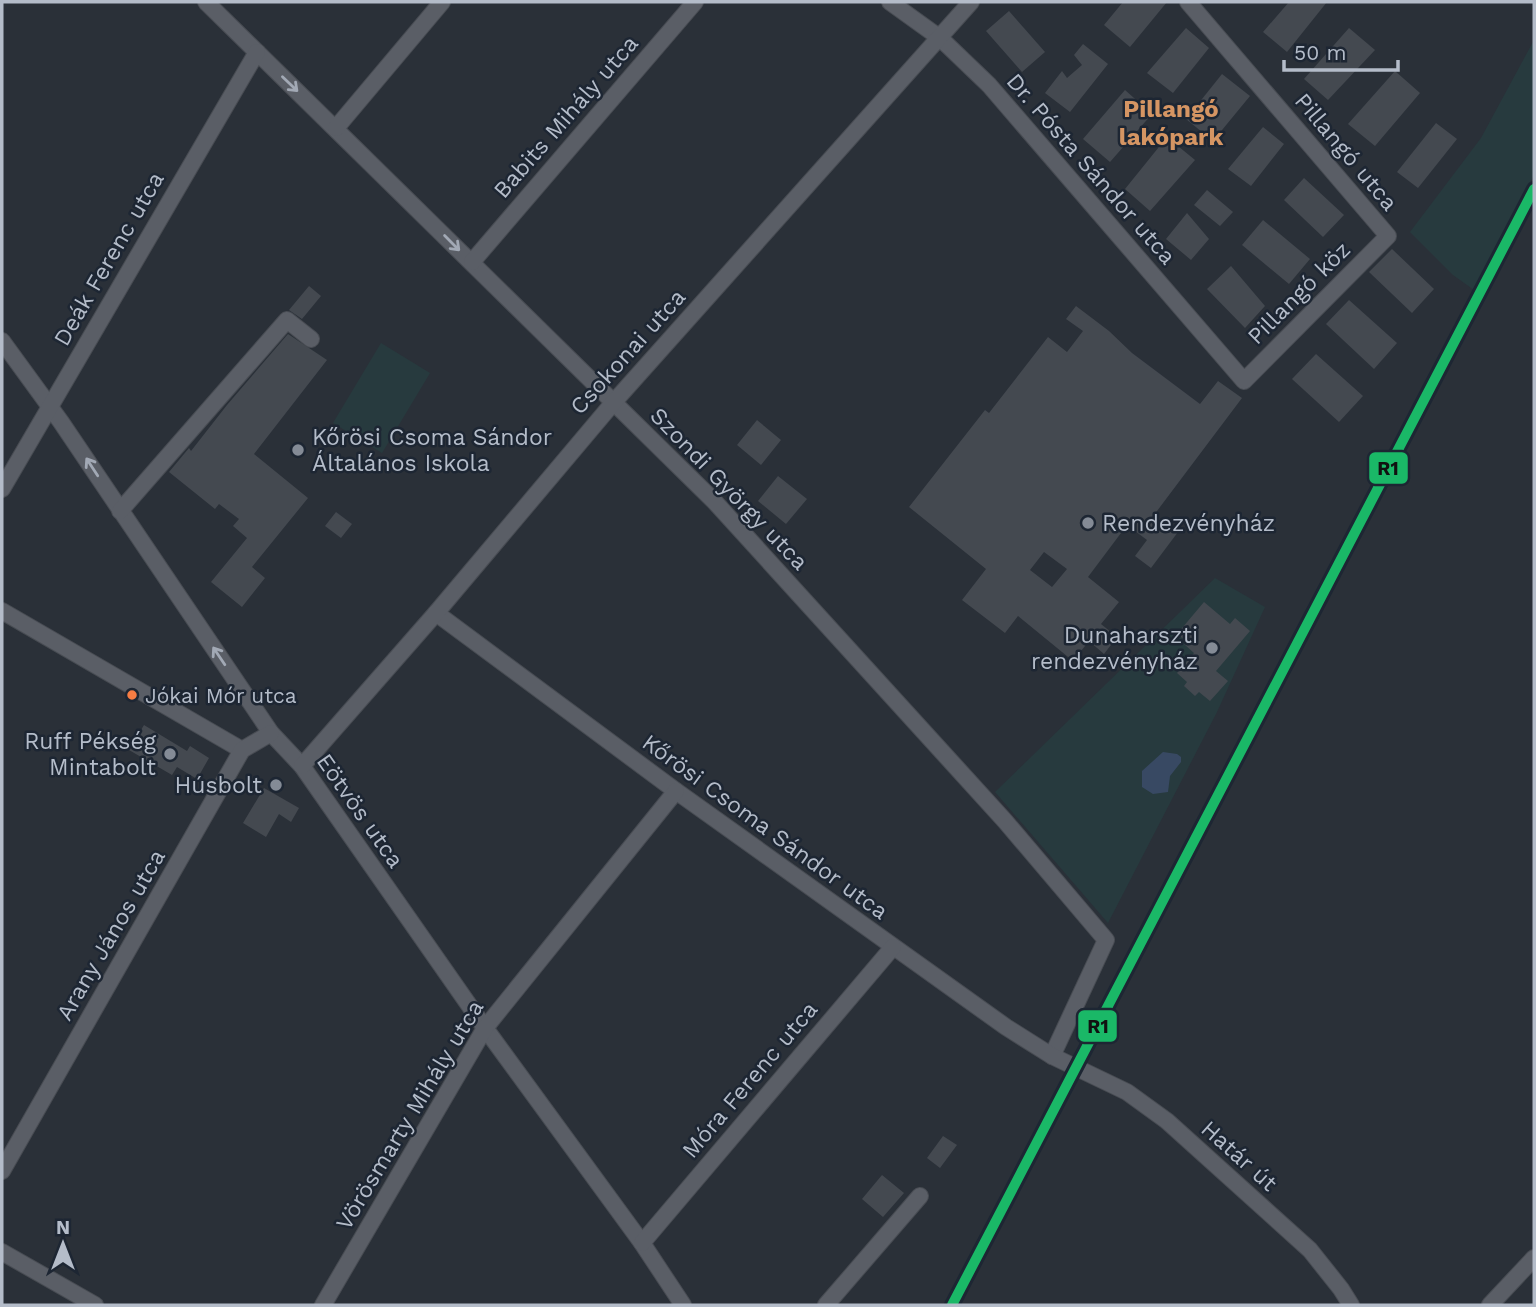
<svg xmlns="http://www.w3.org/2000/svg" width="1536" height="1307" font-family="'Work Sans',sans-serif">
  <style>
    .green { fill: #273a3e }
    .water { fill: #384963 }
    .building { fill: #444950; fill-rule: evenodd }
    .lines { fill: none; stroke-linecap: round; stroke-linejoin: round }
    .minor-casing { stroke: #484c53; stroke-width: 18 }
    .minor { stroke: #5a5e66; stroke-width: 16 }
    .rail-1-casing { stroke: #1d2633; stroke-width: 16 }
    .rail-1 { stroke: #1ab867; stroke-width: 10 }
    .oneway { stroke: #a2a9b5 }
    .poi-dot { fill: #848b96; stroke: #1d2633; stroke-width: 2.5 }
    .bus-dot { fill: #f77d43; stroke: #1d2633; stroke-width: 2.5 }
    .labels { text-anchor: middle; dominant-baseline: central; stroke-width: 5; stroke-linejoin: round; paint-order: stroke }
    .bus-label { font-size: 21px; fill: #b4bcc9; stroke: #1d2633; text-anchor: start }
    .street-label { font-size: 23px; fill: #b4bcc9; stroke: #1d2633 }
    .poi-label { font-size: 23px; fill: #b4bcc9; stroke: #1d2633; text-anchor: end }
    .neighbourhood-label { font-size: 24px; font-weight: bold; fill: #d59563; stroke: #1d2633 }
    .line-badge { stroke: #1d2633; stroke-width: 2.5 }
    .pale-badge-label { font-size: 19px; text-anchor: middle; font-weight: bold; fill: #111 }
  </style>
  <rect width="100%" height="100%" fill="#2a3038"/>
  <g class="green">
    <path d="M1534,40V175L1474,290L1453,275L1410,232L1481,138Z"/>
    <path d="M381,343L430,373L382,453L333,423Z"/>
    <path d="M1215,578L1265,607L1217,712L1108,923L995,792Z"/>
  </g>
  <path class="water" d="M1163,752L1177,754L1181,757V762L1170,776L1168,792L1153,794L1142,787V771Z"/>
  <g class="building">
    <path d="M1123,2H1167L1130,47L1104,25Z"/>
    <path d="M1289,2H1327L1287,52L1263,32Z"/>
    <path d="M1009,11L1045,52L1022,72L986,31Z"/>
    <path d="M1186,28L1209,48L1173,93L1147,73Z"/>
    <path d="M1349,28L1375,50L1328,100L1304,79Z"/>
    <path d="M1083,44L1108,64L1070,112L1045,93L1062,71L1067,78L1082,65L1074,55Z"/>
    <path d="M1395,71L1420,93L1375,146L1348,124Z"/>
    <path d="M1222,74L1250,96L1213,141L1186,119Z"/>
    <path d="M1125,90L1152,114L1110,162L1083,139Z"/>
    <path d="M1436,123L1457,139L1418,188L1397,172Z"/>
    <path d="M1263,127L1284,144L1251,186L1228,169Z"/>
    <path d="M1167,137L1195,160L1150,211L1125,189Z"/>
    <path d="M1304,178L1344,215L1323,237L1284,200Z"/>
    <path d="M1207,190L1233,212L1220,226L1194,205Z"/>
    <path d="M1187,213L1209,239L1191,260L1166,239Z"/>
    <path d="M1263,220L1310,259L1289,284L1242,245Z"/>
    <path d="M1392,249L1434,289L1412,313L1369,272Z"/>
    <path d="M1231,266L1265,306L1245,328L1207,289Z"/>
    <path d="M309,286L321,296L302,319L289,310Z"/>
    <path d="M1349,300L1397,343L1374,369L1326,324Z"/>
    <path d="M1076,306L1109,331L1132,353L1200,404L1218,381L1242,398L1154,515L1178,532L1151,568L1135,556L1147,540L1127,525L1088,577L1119,602L1101,624L1117,637L1104,654L1089,641L1073,661L1018,616L1005,633L962,600L986,569L909,507L985,410L989,413L1048,337L1067,352L1083,331L1066,319ZM1044,552L1067,569L1052,587L1030,570Z"/>
    <path d="M288,334L327,360L254,454L308,498L252,567L265,578L242,607L211,582L247,538L233,526L239,519L219,504L215,509L169,472L189,448L191,451L227,405Z"/>
    <path d="M1316,354L1363,396L1339,422L1292,379Z"/>
    <path d="M757,420L781,440L761,465L737,445Z"/>
    <path d="M778,476L807,499L786,524L758,501Z"/>
    <path d="M336,512L352,524L341,538L325,526Z"/>
    <path d="M1204,602L1230,624L1235,618L1250,631L1216,671L1228,681L1210,701L1199,692L1195,696L1184,686L1187,682L1177,673L1194,653L1184,644L1186,641L1177,634Z"/>
    <path d="M144,725L187,751L190,746L209,758L197,779L177,767L172,775L129,750Z"/>
    <path d="M264,788L299,808L291,822L279,814L266,837L243,823Z"/>
    <path d="M943,1136L957,1145L940,1168L927,1158Z"/>
    <path d="M882,1175L904,1193L883,1217L862,1199Z"/>
  </g>
  <g class="lines">
    <defs>
      <g id="minor">
        <path d="M206,2L714,501L1005,821L1106,940L1052,1056"/>
        <path d="M890,2L940,38L989,85L1244,381L1388,236L1188,2"/>
        <path d="M336,128L442,2"/>
        <path d="M472,262L695,2"/>
        <path d="M2,341L61,422L271,733L302,766L485,1028L642,1243L683,1305"/>
        <path d="M2,489L257,52"/>
        <path d="M120,511L287,320L311,339"/>
        <path d="M2,611L242,750"/>
        <path d="M436,613L676,791L1006,1027L1052,1056L1127,1092L1167,1121L1310,1250L1341,1289L1351,1305"/>
        <path d="M302,766L436,613L613,403L971,2"/>
        <path d="M2,1171L242,750L271,733"/>
        <path d="M642,1243L893,947"/>
        <path d="M2,1252L95,1305"/>
        <path d="M323,1305L485,1028L676,791"/>
        <path d="M826,1305L920,1196"/>
        <path d="M1490,1305L1534,1258"/>
      </g>
    </defs>
    <use href="#minor" class="minor-casing"/>
    <use href="#minor" class="minor"/>
    <defs>
      <path id="rail-1" d="M952,1305L1534,189"/>
    </defs>
    <use href="#rail-1" class="rail-1-casing"/>
    <use href="#rail-1" class="rail-1"/>
  </g>
  <defs><path id="oneway-shaft" d="M-6 0H5M1.5-3L5.5 0L1.5 3" fill="none" stroke-width="1.6" stroke-linecap="round" stroke-linejoin="round" transform="scale(1.75)"/></defs>
  <g class="oneway">
    <use href="#oneway-shaft" transform="translate(290 84) rotate(44)"/>
    <use href="#oneway-shaft" transform="translate(452 243) rotate(45)"/>
    <use href="#oneway-shaft" transform="translate(92 467) rotate(-123)"/>
    <use href="#oneway-shaft" transform="translate(219 656) rotate(-124)"/>
  </g>
  <g class="poi-dot">
    <circle cx="298" cy="450" r="7"/>
    <circle cx="1088" cy="523" r="7"/>
    <circle cx="1212" cy="648" r="7"/>
    <circle cx="170" cy="754" r="7"/>
    <circle cx="276" cy="785" r="7"/>
  </g>
  <circle class="bus-dot" cx="132" cy="695" r="6"/>
  <g class="labels">
    <g class="bus-label">
      <text x="145" y="695">Jókai Mór utca</text>
    </g>
    <g class="street-label">
      <text transform="translate(566 117) rotate(-49)">Babits Mihály utca</text>
      <text transform="translate(1346 152) rotate(50)">Pillangó utca</text>
      <text transform="translate(1091 169) rotate(49)">Dr. Pósta Sándor utca</text>
      <text transform="translate(109 259) rotate(-60)">Deák Ferenc utca</text>
      <text transform="translate(1299 293) rotate(-45)">Pillangó köz</text>
      <text transform="translate(628 352) rotate(-48)">Csokonai utca</text>
      <text transform="translate(729 489) rotate(46)">Szondi György utca</text>
      <text transform="translate(360 811) rotate(55)">Eötvös utca</text>
      <text transform="translate(765 827) rotate(36)">Kőrösi Csoma Sándor utca</text>
      <text transform="translate(111 935) rotate(-60)">Arany János utca</text>
      <text transform="translate(750 1080) rotate(-50)">Móra Ferenc utca</text>
      <text transform="translate(410 1115) rotate(-59)">Vörösmarty Mihály utca</text>
      <text transform="translate(1239 1156) rotate(42)">Határ út</text>
    </g>
    <g class="poi-label">
      <text x="312" y="437" text-anchor="start">Kőrösi Csoma Sándor<tspan x="312" dy="26">Általános Iskola</tspan></text>
      <text x="1102" y="523" text-anchor="start">Rendezvényház</text>
      <text x="1198" y="635">Dunaharszti<tspan x="1198" dy="26">rendezvényház</tspan></text>
      <text x="156" y="741">Ruff Pékség<tspan x="156" dy="26">Mintabolt</tspan></text>
      <text x="262" y="785">Húsbolt</text>
    </g>
    <g class="neighbourhood-label">
      <text x="1171" y="109">Pillangó<tspan x="1171" dy="28">lakópark</tspan></text>
    </g>
  </g>
  <g class="line-badge">
    <rect x="1368" y="451" width="41" height="34" rx="7" fill="#1ab867"/>
    <rect x="1077" y="1009" width="41" height="34" rx="7" fill="#1ab867"/>
  </g>
  <g class="pale-badge-label">
    <text x="1388" y="475">R1</text>
    <text x="1098" y="1033">R1</text>
  </g>
  <rect width="1536" height="1307" fill="none" stroke="#b4bcc9" stroke-width="7"/>
  <g transform="translate(63 1244)" stroke="#1d2633" stroke-width="5" paint-order="stroke">
  <path d="M0-5L12 26L0 18L-12 26Z" fill="#b4bcc9"/>
  <text y="-10" font-size="19" font-weight="bold" text-anchor="middle" fill="#b4bcc9">N</text>
  </g>
  <path d="M1284 60v10h114v-10" fill="none" stroke="#b4bcc9" stroke-width="3.5"/>
  <text x="1294" y="60" font-size="21" fill="#b4bcc9" stroke="#1d2633" stroke-width="5" paint-order="stroke">50 m</text>
</svg>
